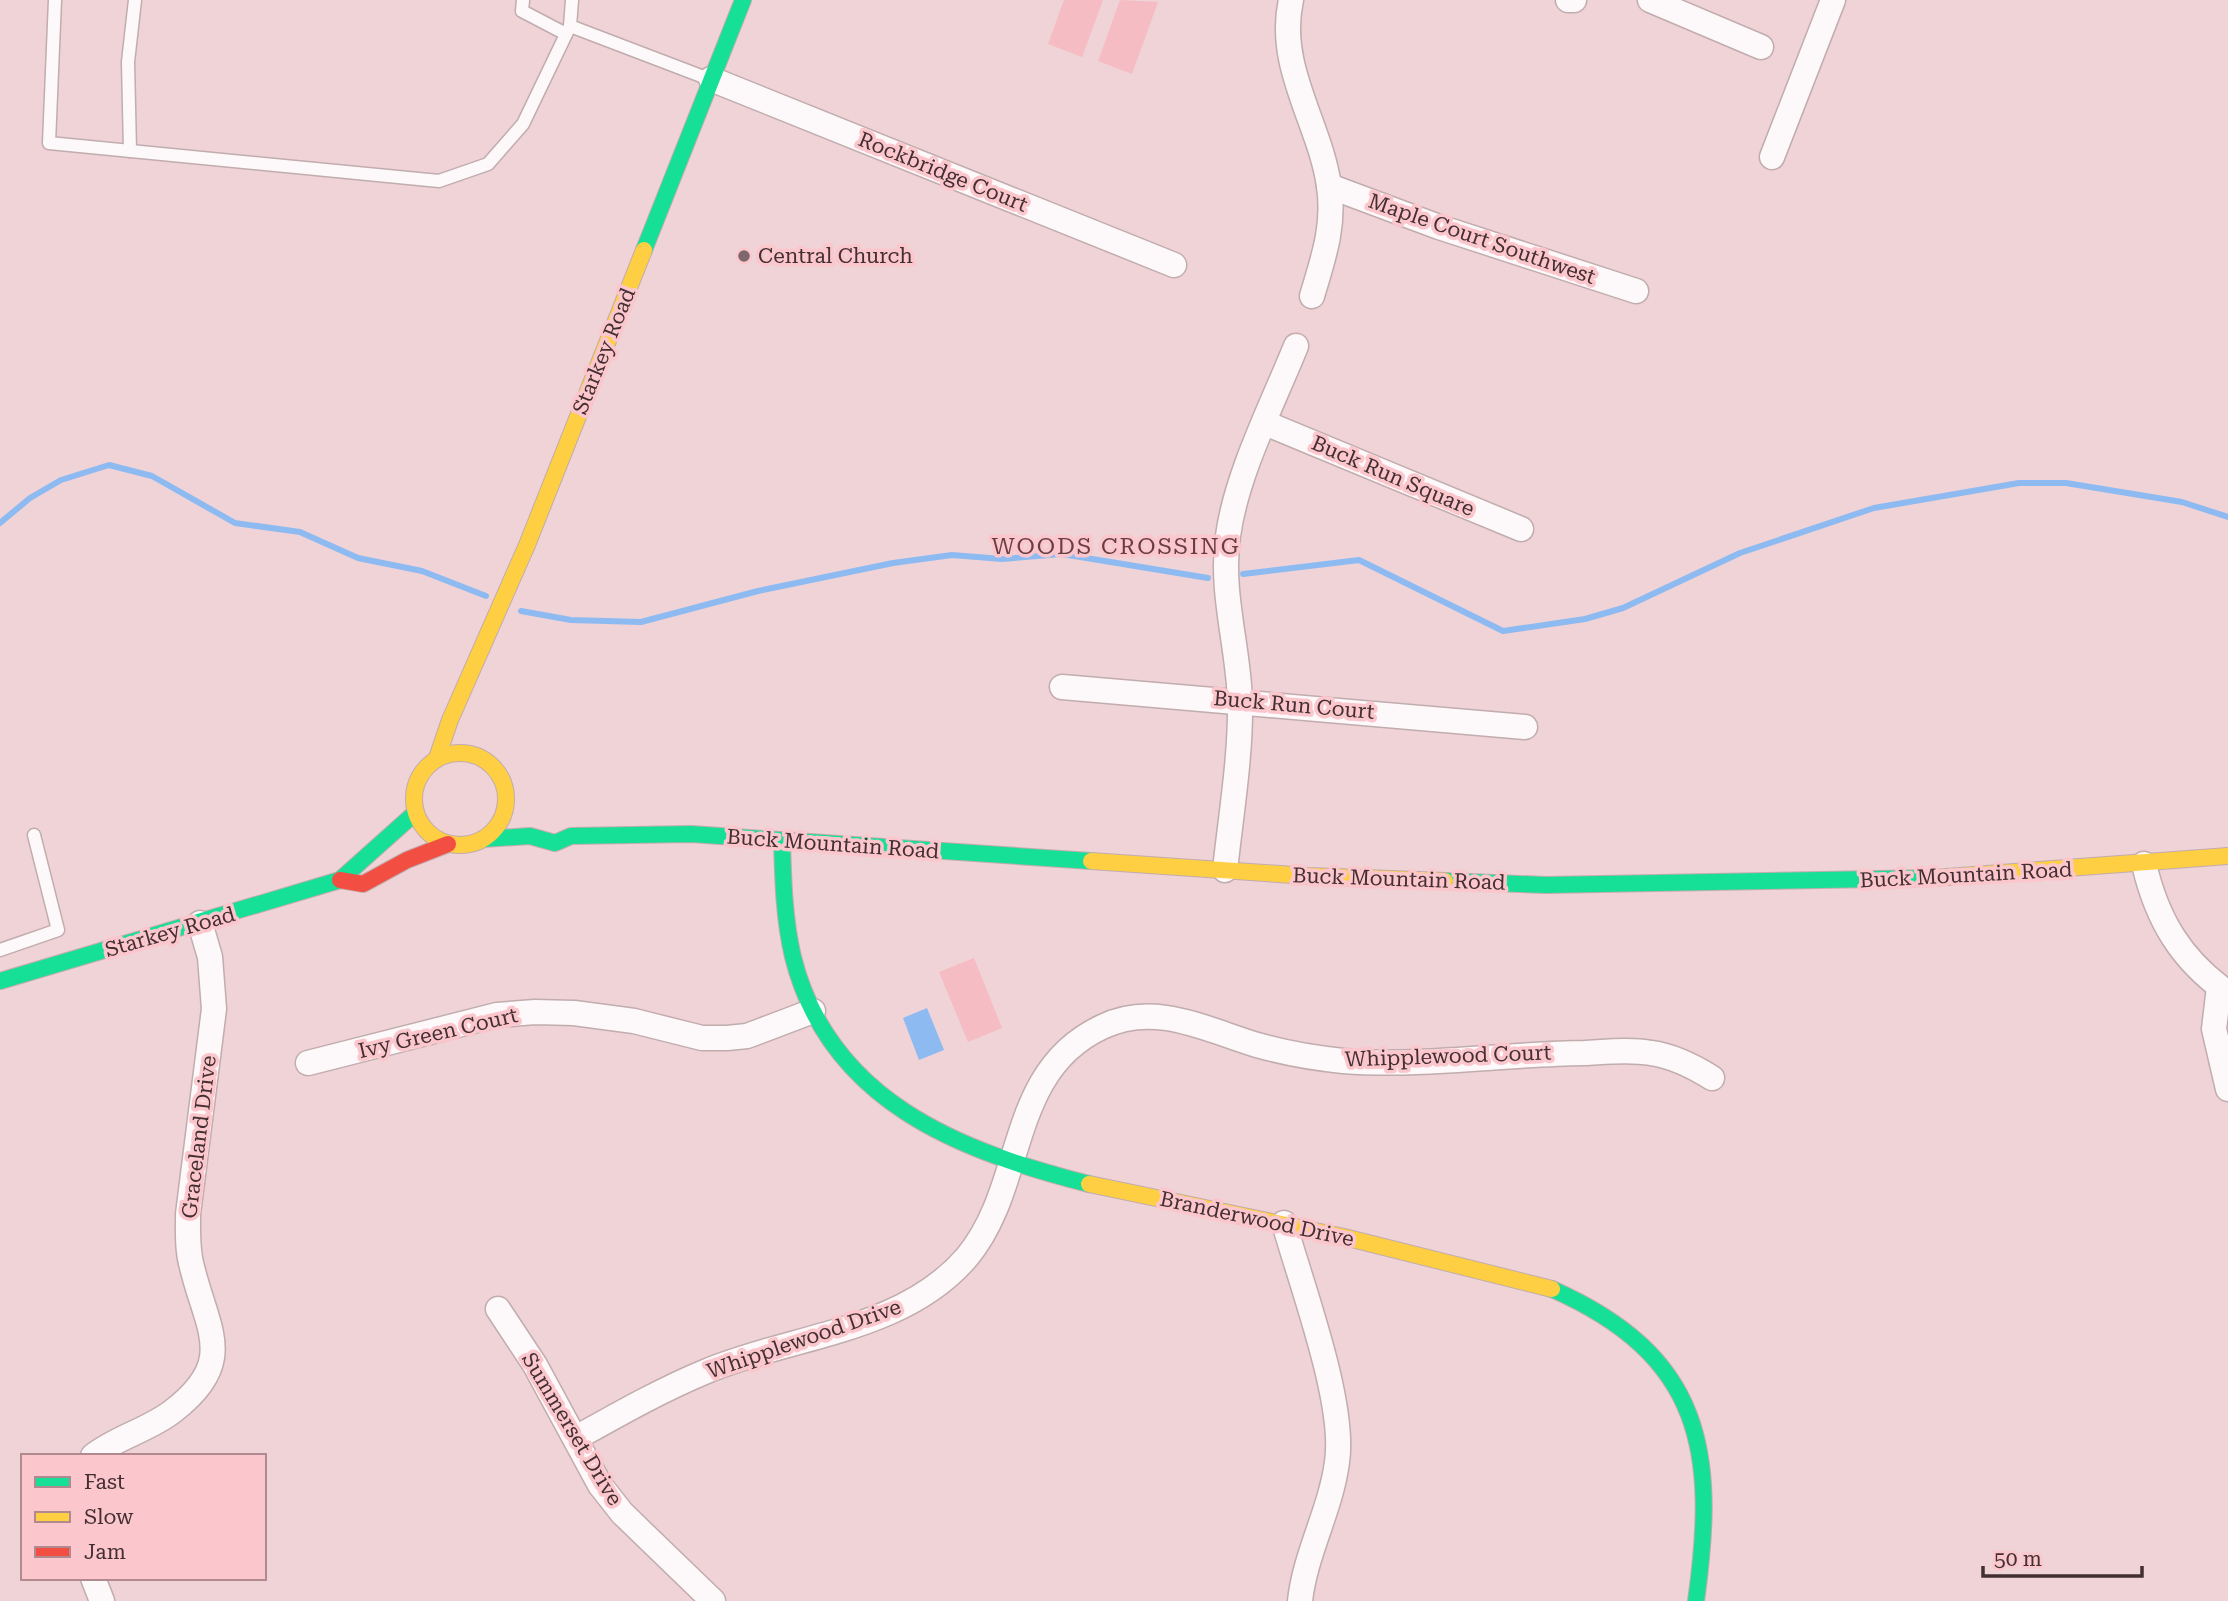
<svg xmlns="http://www.w3.org/2000/svg" width="2228" height="1601" font-family="'Roboto Serif',serif">
  <style>
    .green { fill: #f5bcc3 }
    .water { fill: #8ebaf2 }
    .lines { fill: none; stroke-linecap: round; stroke-linejoin: round }
    .stream { stroke: #8ebaf2; stroke-width: 6 }
    .lane-casing { stroke: #c1acae; stroke-width: 15 }
    .street-casing { stroke: #c1acae; stroke-width: 27 }
    .fast-casing { stroke: #c1acae; stroke-width: 18 }
    .slow-casing { stroke: #c1acae; stroke-width: 18 }
    .jam-casing { stroke: #c1acae; stroke-width: 18 }
    .lane { stroke: #fdf8f9; stroke-width: 12 }
    .street { stroke: #fdf8f9; stroke-width: 24 }
    .fast { stroke: #16e098; stroke-width: 16 }
    .slow { stroke: #ffcf43; stroke-width: 16 }
    .jam { stroke: #f24e42; stroke-width: 16 }
    .poi-dot { fill: #7f686b; stroke: #fbc7cd; stroke-width: 2.5 }
    .labels { text-anchor: middle; dominant-baseline: central; stroke-width: 7; stroke-linejoin: round; paint-order: stroke }
    .street-label { font-size: 21px; fill: #432f31; stroke: #fbc7cd }
    .poi-label { font-size: 21px; fill: #432f31; stroke: #fbc7cd; text-anchor: start }
    .neighbourhood-label { font-size: 23px; letter-spacing: 2px; fill: #683e43; stroke: #fbc7cd }
  </style>
  <rect width="100%" height="100%" fill="#efd3d6"/>
  <g class="green">
    <path d="M1064,0H1103L1082,57L1048,44Z"/>
    <path d="M1120,0L1158,2L1132,74L1098,61Z"/>
    <path d="M974,958L1002,1028L968,1042L939,972Z"/>
  </g>
  <path class="water" d="M927,1008L944,1050L919,1060L903,1018Z"/>
  <g class="lines">
    <g class="stream">
      <path d="M0,523L30,498L61,480L109,465L152,476L235,523L300,532L358,558L422,571L486,596"/>
      <path d="M1243,574L1359,560L1503,631L1585,619L1623,608L1740,553L1874,508L2019,483H2066L2182,502L2228,517"/>
      <path d="M521,611L571,620L641,622L758,591L893,563L952,555L1002,559L1062,554L1208,578"/>
    </g>
    <defs>
      <g id="lane">
        <path d="M55,0L49,143L439,181L488,164L523,124L570,26"/>
        <path d="M523,0L522,11L566,34"/>
        <path d="M572,0L570,26L709,79"/>
        <path d="M130,151L128,62L135,0"/>
        <path d="M0,950L58,930L34,835"/>
      </g>
      <g id="street">
        <path d="M1291,0C1276,67 1320,123 1329,186C1335,226 1323,259 1312,296"/>
        <path d="M1568,0H1574"/>
        <path d="M1650,0L1761,47"/>
        <path d="M711,79L1174,265"/>
        <path d="M1772,157L1833,0"/>
        <path d="M1329,186L1439,227L1636,291"/>
        <path d="M1265,423L1521,529"/>
        <path d="M1062,687L1525,727"/>
        <path d="M2144,864C2157,920 2181,960 2228,993"/>
        <path d="M1225,870C1231,814 1241,756 1240,700C1238,645 1220,591 1228,536C1236,475 1273,403 1296,346"/>
        <path d="M2219,987L2214,1029L2228,1089"/>
        <path d="M308,1063L497,1015L535,1012L574,1013L634,1021L702,1038H727L747,1036L813,1011"/>
        <path d="M1284,1223C1301,1284 1346,1403 1337,1462C1331,1509 1305,1554 1300,1601"/>
        <path d="M498,1309L535,1365L600,1485L622,1513L713,1601"/>
        <path d="M576,1438C619,1414 661,1390 707,1371C793,1335 903,1332 967,1257C1027,1185 1006,1072 1102,1027C1155,1001 1207,1030 1257,1045C1285,1053 1314,1058 1343,1061C1423,1067 1504,1054 1584,1053C1605,1052 1630,1049 1651,1053C1673,1056 1693,1066 1712,1078"/>
        <path d="M93,1456C117,1437 149,1430 173,1411C238,1361 207,1330 192,1267C187,1250 188,1231 188,1214L214,1009L210,957L200,923"/>
        <path d="M93,1578L102,1601"/>
      </g>
      <g id="fast">
        <path d="M644,250L743,0"/>
        <path d="M483,839L530,836L555,843L571,836L691,834L1091,861"/>
        <path d="M782,840C783,879 784,919 793,957C829,1101 959,1151 1089,1184"/>
        <path d="M1445,881L1546,885L1933,878"/>
        <path d="M0,981L340,880L415,813"/>
        <path d="M1552,1289C1703,1356 1717,1451 1696,1601"/>
      </g>
      <g id="slow">
        <circle cx="460" cy="799" r="46"/>
        <path d="M437,758L450,720L527,545L644,250"/>
        <path d="M1091,861L1308,876L1445,881"/>
        <path d="M1933,878L2228,856"/>
        <path d="M1089,1184L1344,1237L1552,1289"/>
      </g>
      <path id="jam" d="M340,880L363,884L407,860L448,844"/>
    </defs>
    <use href="#lane" class="lane-casing"/>
    <use href="#street" class="street-casing"/>
    <use href="#fast" class="fast-casing"/>
    <use href="#slow" class="slow-casing"/>
    <use href="#jam" class="jam-casing"/>
    <use href="#lane" class="lane"/>
    <use href="#street" class="street"/>
    <use href="#fast" class="fast"/>
    <use href="#slow" class="slow"/>
    <use href="#jam" class="jam"/>
  </g>
  <circle class="poi-dot" cx="744" cy="256" r="7"/>
  <g class="labels">
    <g class="street-label">
      <text transform="translate(943 172) rotate(22)">Rockbridge Court</text>
      <text transform="translate(1482 239) rotate(19)">Maple Court Southwest</text>
      <text transform="translate(604 351) rotate(-68)">Starkey Road</text>
      <text transform="translate(1393 476) rotate(23)">Buck Run Square</text>
      <text transform="translate(1294 705) rotate(5)">Buck Run Court</text>
      <text transform="translate(833 844) rotate(4)">Buck Mountain Road</text>
      <text transform="translate(1966 875) rotate(-3)">Buck Mountain Road</text>
      <text transform="translate(1399 879) rotate(2)">Buck Mountain Road</text>
      <text transform="translate(170 932) rotate(-16)">Starkey Road</text>
      <text transform="translate(438 1033) rotate(-13)">Ivy Green Court</text>
      <text transform="translate(1448 1056) rotate(-2)">Whipplewood Court</text>
      <text transform="translate(199 1137) rotate(-83)">Graceland Drive</text>
      <text transform="translate(1257 1219) rotate(12)">Branderwood Drive</text>
      <text transform="translate(804 1339) rotate(-19)">Whipplewood Drive</text>
      <text transform="translate(572 1429) rotate(59)">Summerset Drive</text>
    </g>
    <g class="poi-label">
      <text x="758" y="256">Central Church</text>
    </g>
    <g class="neighbourhood-label">
      <text x="1116" y="546">WOODS CROSSING</text>
    </g>
  </g>
  <rect x="21" y="1454" width="245" height="126" fill="#fbc7cd" stroke="#b18a8f" stroke-width="2"/>
  <rect x="35" y="1477" width="35" height="10" fill="#16e098" stroke="#b18a8f" stroke-width="2"/>
  <text x="84" y="1489" font-size="21" fill="#432f31">Fast</text>
  <rect x="35" y="1512" width="35" height="10" fill="#ffcf43" stroke="#b18a8f" stroke-width="2"/>
  <text x="84" y="1524" font-size="21" fill="#432f31">Slow</text>
  <rect x="35" y="1547" width="35" height="10" fill="#f24e42" stroke="#b18a8f" stroke-width="2"/>
  <text x="84" y="1559" font-size="21" fill="#432f31">Jam</text>
  <path d="M1983 1566v10h159v-10" fill="none" stroke="#432f31" stroke-width="3.5"/>
  <text x="1994" y="1566" font-size="21" fill="#432f31" stroke="#fbc7cd" stroke-width="5" paint-order="stroke">50 m</text>
</svg>
